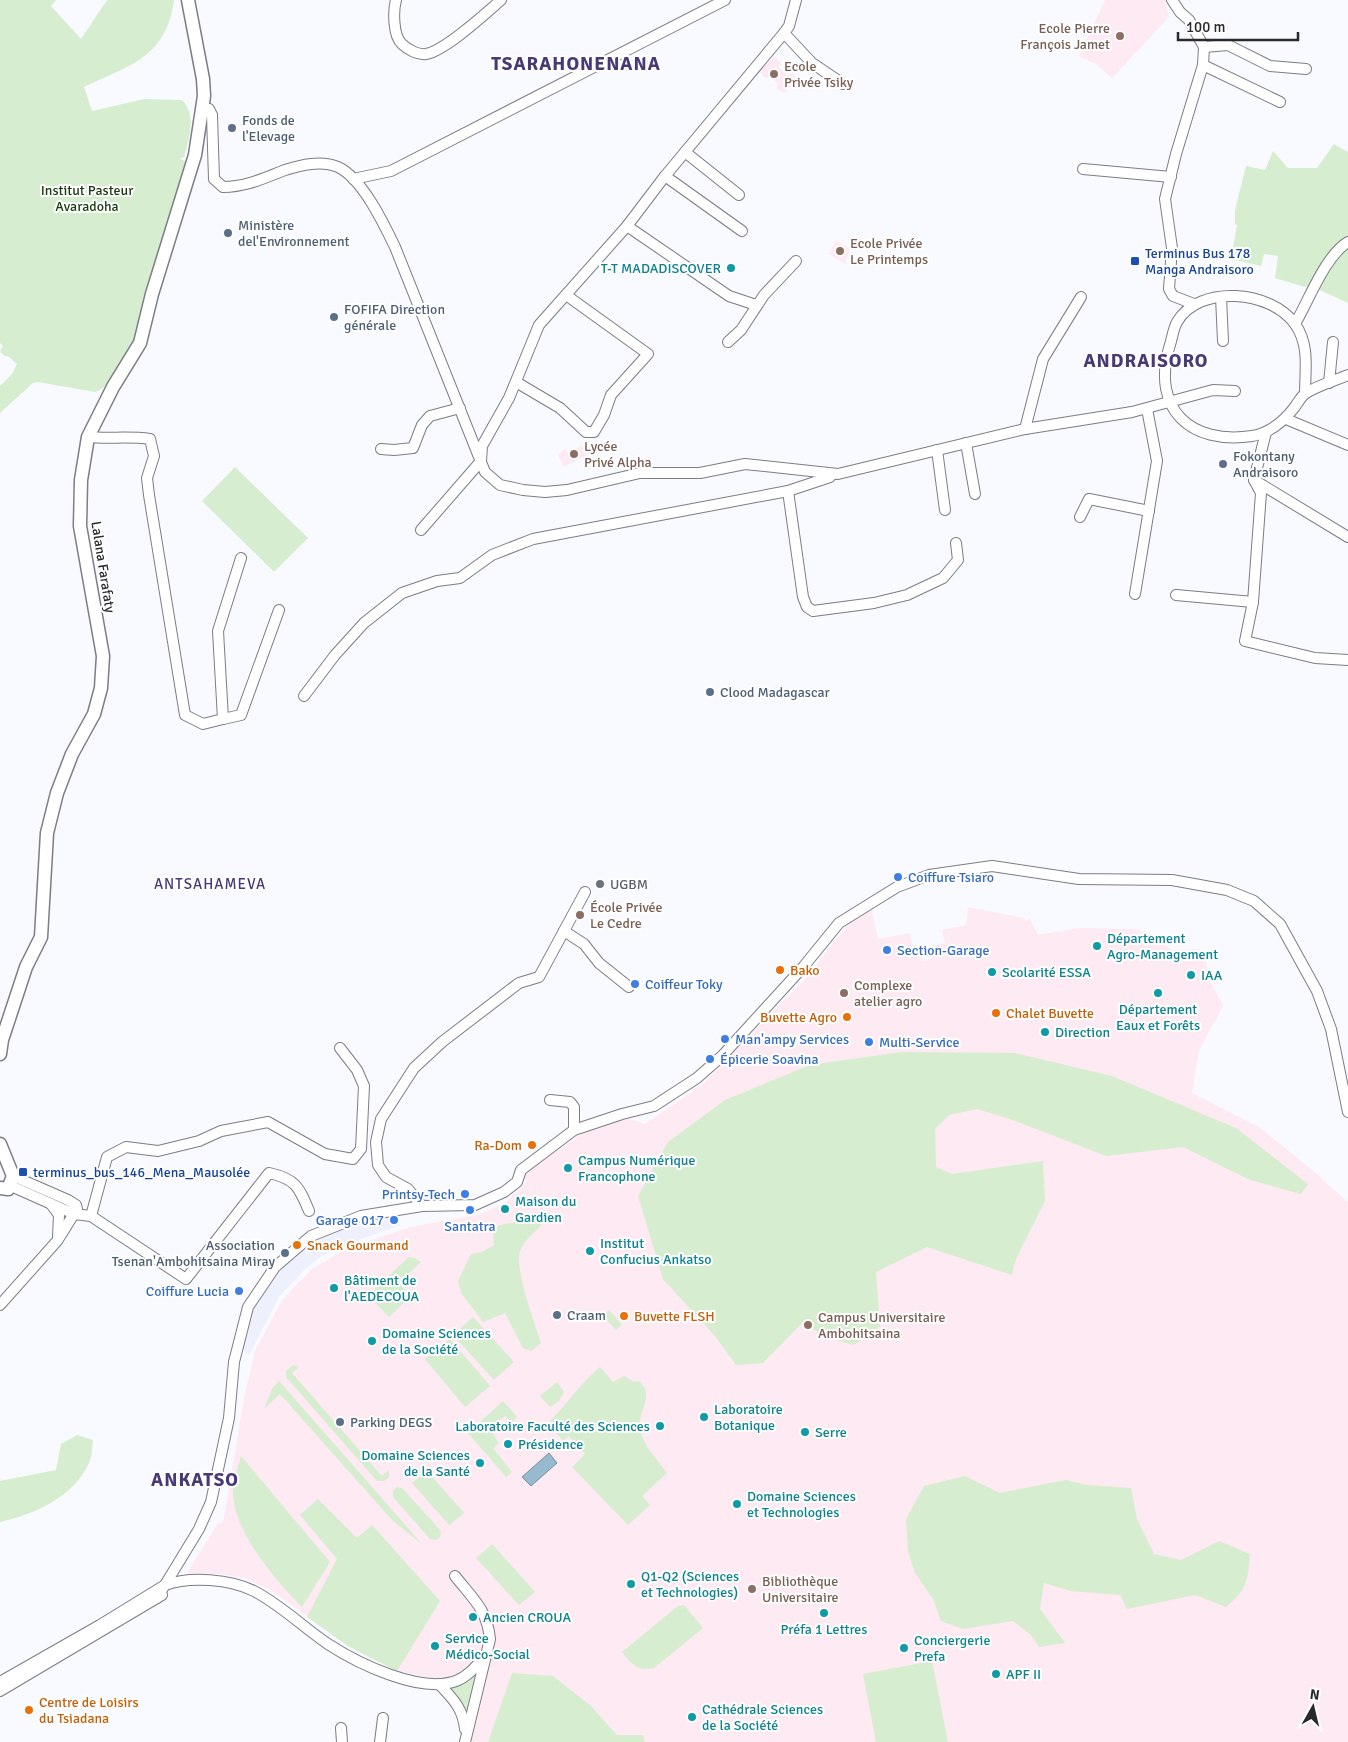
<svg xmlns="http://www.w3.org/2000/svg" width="1348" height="1742" font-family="Signika,sans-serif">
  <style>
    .built { fill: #eef0fd }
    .education { fill: #feeaf2 }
    .green { fill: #d6edcf }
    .water { fill: #97bacf; stroke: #768f9e }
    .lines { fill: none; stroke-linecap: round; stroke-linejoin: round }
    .minor-casing { stroke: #7c7d85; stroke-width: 12 }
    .major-casing { stroke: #7c7d85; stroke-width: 15 }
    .minor { stroke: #fff; stroke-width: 10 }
    .major { stroke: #fff; stroke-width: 12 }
    .education-dot { fill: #8d6e63; stroke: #fff; stroke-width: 2 }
    .service-dot { fill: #5c6f8a; stroke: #fff; stroke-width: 2 }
    .transit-dot { fill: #1a4fb4; stroke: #fff; stroke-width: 2 }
    .culture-dot { fill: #0f9aa8; stroke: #fff; stroke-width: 2 }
    .shop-dot { fill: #3f7fe0; stroke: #fff; stroke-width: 2 }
    .worship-dot { fill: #6b7280; stroke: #fff; stroke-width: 2 }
    .food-dot { fill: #e8710a; stroke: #fff; stroke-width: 2 }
    .labels { text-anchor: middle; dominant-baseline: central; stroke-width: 4; stroke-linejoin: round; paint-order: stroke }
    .education-label { font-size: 14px; fill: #785e54; stroke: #fff; text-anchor: start }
    .service-label { font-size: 14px; fill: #4e5e75; stroke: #fff; text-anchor: start }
    .park-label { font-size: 14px; fill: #1a3a0f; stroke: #fff }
    .transit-label { font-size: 14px; fill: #164399; stroke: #fff; text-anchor: start }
    .culture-label { font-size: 14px; fill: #0d838f; stroke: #fff; text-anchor: start }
    .street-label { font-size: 14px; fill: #292a2d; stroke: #fff }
    .shop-label { font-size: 14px; fill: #366cbe; stroke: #fff; text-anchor: start }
    .worship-label { font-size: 14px; fill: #5b616d; stroke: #fff; text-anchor: start }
    .food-label { font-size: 14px; fill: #c56008; stroke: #fff; text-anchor: start }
    .neighbourhood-label { font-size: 15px; letter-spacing: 1px; fill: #493975; stroke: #fff }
    .district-label { font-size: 19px; font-weight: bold; letter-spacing: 1px; fill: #493975; stroke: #fff }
  </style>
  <rect width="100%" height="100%" fill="#f9faff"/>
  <path class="built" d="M393,1215L400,1225L345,1245L322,1256L305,1269L279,1297L249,1355L240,1347L249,1324L247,1321L251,1308L266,1286L284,1265L307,1246L340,1229Z"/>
  <g class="education">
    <path d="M1105,0H1165L1169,17L1112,78L1096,64L1079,56Z"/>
    <path d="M775,56L781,64L778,66L787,75L791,73L797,79L784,93L776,88L779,84L769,77L765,78L759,71Z"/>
    <path d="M836,240L850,249L845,264L829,254Z"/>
    <path d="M590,441L597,450L564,467L558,455L565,449L568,453Z"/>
    <path d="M871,907L878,939L910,933L914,954H920L922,961L931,959L933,946L945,943L942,930L966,925L968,907L1024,918L1026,921L1030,919L1038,935L1078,928L1134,929L1146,932L1172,950L1199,949L1204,953L1210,980L1223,1006L1199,1050L1192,1093L1259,1127L1311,1169L1348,1202V1742H470L472,1734L468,1721L444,1686L431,1678L397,1671L374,1660L348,1646L271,1590L244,1578L220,1574L187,1573L218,1523H223L244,1398L255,1351L282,1300L312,1269L346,1249L411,1227L481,1214L505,1203L527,1182L523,1174L586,1131L624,1117L645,1124L703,1084L806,978L849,923Z"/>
  </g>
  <g class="green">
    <path d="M0,0H56L51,6L81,39L107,0H174C166,58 130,65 84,87L92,111L144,99L182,100C197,115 189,138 184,157L180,159L190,163C177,206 137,381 95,392L38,382L33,383L0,413V386L12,374L17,364L9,357L3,355L0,351L3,346L0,343Z"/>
    <path d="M1334,144L1348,152V303L1311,286L1305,287L1275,278L1278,256L1264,254L1261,266L1231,259L1237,225L1235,224V210L1246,166L1265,170L1273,151L1288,168H1317Z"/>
    <path d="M235,467L308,538L274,572L202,501Z"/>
    <path d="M901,1052L1015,1053L1112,1076L1236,1128L1308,1184L1301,1194L1250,1180L1183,1147L1106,1156L1013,1120L977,1109L949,1115L935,1129L936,1167L952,1174L1043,1161L1045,1201L1016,1259L1012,1275L927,1247L876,1272L880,1326L854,1345L829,1338L802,1323L763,1363L736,1365L715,1336L663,1279L638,1196L668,1142L725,1100L810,1065Z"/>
    <path d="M543,1218L542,1224C535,1233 524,1239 520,1251C514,1268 535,1324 541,1343L531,1351L523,1348L505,1313L483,1322L461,1293L458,1281L471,1254L482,1252L494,1245L493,1236L495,1227C511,1221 526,1222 543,1218Z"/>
    <path d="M409,1257L414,1258L421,1262L399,1283L411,1296L389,1317L368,1295Z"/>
    <path d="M609,1310L622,1325L616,1330L603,1316Z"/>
    <path d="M473,1317L514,1362L494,1380L453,1335Z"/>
    <path d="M450,1339L490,1386L465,1407L425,1359Z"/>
    <path d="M293,1365L299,1367L292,1373L382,1476L389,1470V1477L384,1481H377L286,1377V1371Z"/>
    <path d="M600,1367L613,1382L624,1376L634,1382L639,1381C653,1393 642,1406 640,1422C638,1441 657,1459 667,1473L642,1496L650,1505L628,1525L572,1467L585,1454L569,1436L563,1441L548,1423C567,1405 579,1384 600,1367Z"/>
    <path d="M279,1381L422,1544L392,1520L280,1394L264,1409L273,1387Z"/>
    <path d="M557,1382L564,1392L559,1401L550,1407L540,1396Z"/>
    <path d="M503,1401L517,1417L512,1422L505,1416L490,1429L499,1443L493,1448L512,1472L506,1477L468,1433Z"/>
    <path d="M77,1435L93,1440C92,1447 92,1457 89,1463C74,1497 33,1515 0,1522V1481L56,1470L61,1444Z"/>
    <path d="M241,1456L330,1562L302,1607C276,1581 231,1529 233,1489C233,1479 239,1466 241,1456Z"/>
    <path d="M427,1471L464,1513L449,1525L412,1483Z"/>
    <path d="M965,1476L1000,1493L1066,1480L1086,1485L1131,1488L1137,1519L1154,1554L1181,1560L1219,1541L1250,1554C1248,1580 1247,1590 1226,1607L1195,1595L1127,1609L1120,1595L1071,1591L1044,1583L1040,1609L1065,1643L1039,1647L1031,1635L1013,1621L963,1629L941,1621L933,1599L915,1573L908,1551L906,1519L924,1486Z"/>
    <path d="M397,1487L402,1488L441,1531L440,1537L436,1540L430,1539L393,1497V1491Z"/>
    <path d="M318,1499L357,1538L372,1525L440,1601L397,1671L348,1646L307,1617L337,1559L300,1515Z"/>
    <path d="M492,1544L535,1592L519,1605L476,1558Z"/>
    <path d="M684,1605L703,1628L654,1668C637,1672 632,1664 622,1652L678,1606Z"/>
    <path d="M932,1661L948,1742H876L863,1674Z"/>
    <path d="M512,1673L553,1676L591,1706L617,1735H643L645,1742H488Z"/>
    <path d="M477,1674L467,1715L457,1695L447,1687L467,1681Z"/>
  </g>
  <path class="water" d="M549,1453L557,1463L531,1486L522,1477Z"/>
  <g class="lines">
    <defs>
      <g id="minor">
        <path d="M396,0C393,11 393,36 402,44C408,50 418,55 426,54C445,51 486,13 501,0"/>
        <path d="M1172,0L1180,12L1189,20L1204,47L1203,65L1176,154L1165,199L1172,248L1169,289L1173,296L1194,304"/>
        <path d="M784,33L812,63L843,84"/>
        <path d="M1204,47L1228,45L1270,66L1306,69"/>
        <path d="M1203,65L1280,102"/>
        <path d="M202,108L209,109L212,115L214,179L223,187C246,187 264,178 285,170C301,165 321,160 338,167C362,178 384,224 395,247L485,472L500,485L523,490L545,492L567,490L640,473H700L745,464L838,474L1025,429L1132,412L1213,390L1235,391"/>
        <path d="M685,152L739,195"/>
        <path d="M1083,169L1171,177"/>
        <path d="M665,176L742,231"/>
        <path d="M353,179L391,171L725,0"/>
        <path d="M627,226L729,296L756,305"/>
        <path d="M1221,297L1223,341"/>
        <path d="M1295,324C1309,300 1325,256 1348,242"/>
        <path d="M728,342L741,330L764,295L796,261"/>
        <path d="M516,382L560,408L586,432H594L604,415L611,395L648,354L566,295"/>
        <path d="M1329,383L1333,342"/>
        <path d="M1305,394C1305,370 1310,345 1295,324C1271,290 1199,284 1177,322C1173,329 1172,340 1169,348C1152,409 1190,445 1252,436C1270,433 1283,422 1294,408C1298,403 1301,396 1306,393C1319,385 1334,381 1348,375"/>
        <path d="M1286,419L1348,445"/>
        <path d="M1025,429L1043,359L1081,297"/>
        <path d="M1266,432L1254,480L1348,537"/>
        <path d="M88,437C109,439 129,436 150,439L154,456L147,478L149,495L185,715L203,724L223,719L218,631L241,558"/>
        <path d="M966,443L975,494"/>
        <path d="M381,449L394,450L413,448L422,425L430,416L460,408"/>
        <path d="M937,450L945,510"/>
        <path d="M1254,480L1261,493L1253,602L1245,641L1315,658L1348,660"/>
        <path d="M788,491L803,597L807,607L813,611L874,603L907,595L943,578L958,560L956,543"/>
        <path d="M1080,517L1089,499L1149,511"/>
        <path d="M421,530L481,461L482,446L509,398L539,325L627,226L665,176L784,33L789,26L796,0"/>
        <path d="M1135,594L1157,461L1147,409"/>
        <path d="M1176,595L1253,602"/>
        <path d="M304,696L335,655L364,623L402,593L437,581L460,578L492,555L533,539L788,491L830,477"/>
        <path d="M223,719L241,715L279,610"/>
        <path d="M564,931L584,944L599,963L629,987"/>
        <path d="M550,1100L570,1102L574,1107V1130"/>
        <path d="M11,1186L74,1214L91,1216L186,1279L269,1173C296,1179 299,1187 309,1211"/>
        <path d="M51,1204L59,1215L58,1237"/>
        <path d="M422,1206L408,1189L386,1177L378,1165L376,1142L381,1119L414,1068L442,1042L519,983L539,977L585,892"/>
        <path d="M91,1216L107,1157L126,1147L158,1151L199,1141L221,1131L268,1122L325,1154L353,1159L361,1149L364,1086L357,1070L340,1048"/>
        <path d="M0,1305L57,1241L77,1209L76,1205L68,1200L13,1176"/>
        <path d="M455,1576C473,1599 487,1609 490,1639L465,1742"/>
        <path d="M157,1598L199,1529L211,1502L229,1418L234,1362L248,1307L275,1267L311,1236L361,1216L422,1206L475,1205L504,1192L517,1182L521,1170L574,1130L622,1114L654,1106L697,1078L722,1056L804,966L839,923L897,887L929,875L992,866L1079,879L1172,880L1227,890L1254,901L1280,924L1317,991L1331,1029L1348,1112"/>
        <path d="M0,1682L100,1625L165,1585C190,1576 230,1579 254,1591C281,1605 303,1627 328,1644C357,1663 420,1694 456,1681C469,1676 478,1664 487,1654"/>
        <path d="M439,1684C452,1698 463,1708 465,1729"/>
        <path d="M0,1691L162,1595"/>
        <path d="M341,1728L342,1742"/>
        <path d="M380,1742L383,1718"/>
      </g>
      <g id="major">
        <path d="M0,1054L2,1040L26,967L41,937L47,833L57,793L72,754L94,714L101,688L103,656L80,526L81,480L88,437L113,387L140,343L152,294L195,155L204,96L203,79L188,0"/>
        <path d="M0,1144L13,1176L8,1189L0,1188"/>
      </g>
    </defs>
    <use href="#minor" class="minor-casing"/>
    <use href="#major" class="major-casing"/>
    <use href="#minor" class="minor"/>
    <use href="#major" class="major"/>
  </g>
  <g class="education-dot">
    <circle cx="1120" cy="36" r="5"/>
    <circle cx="774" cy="74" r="5"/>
    <circle cx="840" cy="251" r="5"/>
    <circle cx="574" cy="454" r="5"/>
    <circle cx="580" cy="915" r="5"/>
    <circle cx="844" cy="993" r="5"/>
    <circle cx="808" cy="1325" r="5"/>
    <circle cx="752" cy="1589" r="5"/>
  </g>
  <g class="service-dot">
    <circle cx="232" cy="128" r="5"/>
    <circle cx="228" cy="233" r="5"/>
    <circle cx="334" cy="317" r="5"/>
    <circle cx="1223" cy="464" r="5"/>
    <circle cx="710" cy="692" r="5"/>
    <circle cx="285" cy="1253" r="5"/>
    <circle cx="557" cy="1315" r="5"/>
    <circle cx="340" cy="1422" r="5"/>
  </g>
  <g class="transit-dot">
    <rect x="1130" y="256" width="10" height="10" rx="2.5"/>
    <rect x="18" y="1167" width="10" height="10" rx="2.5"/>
  </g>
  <g class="culture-dot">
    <circle cx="731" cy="268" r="5"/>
    <circle cx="1097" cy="946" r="5"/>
    <circle cx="992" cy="972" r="5"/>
    <circle cx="1191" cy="975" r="5"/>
    <circle cx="1158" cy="993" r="5"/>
    <circle cx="1045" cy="1032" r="5"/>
    <circle cx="568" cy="1168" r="5"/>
    <circle cx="505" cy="1209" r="5"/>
    <circle cx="590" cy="1251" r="5"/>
    <circle cx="334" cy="1288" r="5"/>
    <circle cx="372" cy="1341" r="5"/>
    <circle cx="704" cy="1417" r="5"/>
    <circle cx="660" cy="1426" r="5"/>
    <circle cx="805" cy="1432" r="5"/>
    <circle cx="508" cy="1444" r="5"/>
    <circle cx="480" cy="1463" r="5"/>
    <circle cx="737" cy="1504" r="5"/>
    <circle cx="631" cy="1584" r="5"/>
    <circle cx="824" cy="1613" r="5"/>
    <circle cx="473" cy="1617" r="5"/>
    <circle cx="435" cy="1646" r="5"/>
    <circle cx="904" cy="1648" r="5"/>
    <circle cx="996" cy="1674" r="5"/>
    <circle cx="692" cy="1717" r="5"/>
  </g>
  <g class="shop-dot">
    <circle cx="898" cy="877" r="5"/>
    <circle cx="887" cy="950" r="5"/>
    <circle cx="635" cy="984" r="5"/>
    <circle cx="725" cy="1039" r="5"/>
    <circle cx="869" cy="1042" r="5"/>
    <circle cx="710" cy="1059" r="5"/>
    <circle cx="465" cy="1194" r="5"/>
    <circle cx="470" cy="1210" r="5"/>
    <circle cx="394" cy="1220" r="5"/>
    <circle cx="239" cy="1291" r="5"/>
  </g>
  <circle class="worship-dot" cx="600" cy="884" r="5"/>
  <g class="food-dot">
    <circle cx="780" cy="970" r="5"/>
    <circle cx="996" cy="1013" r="5"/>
    <circle cx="847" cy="1017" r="5"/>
    <circle cx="532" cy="1145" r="5"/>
    <circle cx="297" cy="1245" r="5"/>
    <circle cx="624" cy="1316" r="5"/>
    <circle cx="29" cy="1710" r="5"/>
  </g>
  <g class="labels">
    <g class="education-label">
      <text x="1110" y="28" text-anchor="end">Ecole Pierre<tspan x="1110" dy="16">François Jamet</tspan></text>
      <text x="784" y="66">Ecole<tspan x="784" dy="16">Privée Tsiky</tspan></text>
      <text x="850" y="243">Ecole Privée<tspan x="850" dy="16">Le Printemps</tspan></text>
      <text x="584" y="446">Lycée<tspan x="584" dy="16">Privé Alpha</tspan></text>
      <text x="590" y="907">École Privée<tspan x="590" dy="16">Le Cedre</tspan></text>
      <text x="854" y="985">Complexe<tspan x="854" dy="16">atelier agro</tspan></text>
      <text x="818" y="1317">Campus Universitaire<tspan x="818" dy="16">Ambohitsaina</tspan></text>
      <text x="762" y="1581">Bibliothèque<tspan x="762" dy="16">Universitaire</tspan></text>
    </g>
    <g class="service-label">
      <text x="242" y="120">Fonds de<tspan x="242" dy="16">l'Elevage</tspan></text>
      <text x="238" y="225">Ministère<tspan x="238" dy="16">del'Environnement</tspan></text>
      <text x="344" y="309">FOFIFA Direction<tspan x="344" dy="16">générale</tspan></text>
      <text x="1233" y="456">Fokontany<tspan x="1233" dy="16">Andraisoro</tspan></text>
      <text x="720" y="692">Clood Madagascar</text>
      <text x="275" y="1245" text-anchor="end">Association<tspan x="275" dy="16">Tsenan'Ambohitsaina Miray</tspan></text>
      <text x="567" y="1315">Craam</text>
      <text x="350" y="1422">Parking DEGS</text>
    </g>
    <g class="park-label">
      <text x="87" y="190">Institut Pasteur<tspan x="87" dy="16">Avaradoha</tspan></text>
    </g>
    <g class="transit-label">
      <text x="1145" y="253">Terminus Bus 178<tspan x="1145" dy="16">Manga Andraisoro</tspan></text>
      <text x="33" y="1172">terminus_bus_146_Mena_Mausolée</text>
    </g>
    <g class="culture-label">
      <text x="721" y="268" text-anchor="end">T-T MADADISCOVER</text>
      <text x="1107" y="938">Département<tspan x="1107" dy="16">Agro-Management</tspan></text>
      <text x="1002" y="972">Scolarité ESSA</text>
      <text x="1201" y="975">IAA</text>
      <text x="1158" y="1009" text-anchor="middle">Département<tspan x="1158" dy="16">Eaux et Forêts</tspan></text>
      <text x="1055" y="1032">Direction</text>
      <text x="578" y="1160">Campus Numérique<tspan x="578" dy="16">Francophone</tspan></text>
      <text x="515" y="1201">Maison du<tspan x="515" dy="16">Gardien</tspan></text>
      <text x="600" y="1243">Institut<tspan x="600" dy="16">Confucius Ankatso</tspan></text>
      <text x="344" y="1280">Bâtiment de<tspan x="344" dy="16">l'AEDECOUA</tspan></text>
      <text x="382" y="1333">Domaine Sciences<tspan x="382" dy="16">de la Société</tspan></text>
      <text x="714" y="1409">Laboratoire<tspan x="714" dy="16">Botanique</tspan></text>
      <text x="650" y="1426" text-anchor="end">Laboratoire Faculté des Sciences</text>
      <text x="815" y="1432">Serre</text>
      <text x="518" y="1444">Présidence</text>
      <text x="470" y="1455" text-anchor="end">Domaine Sciences<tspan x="470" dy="16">de la Santé</tspan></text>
      <text x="747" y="1496">Domaine Sciences<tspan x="747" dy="16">et Technologies</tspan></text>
      <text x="641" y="1576">Q1-Q2 (Sciences<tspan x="641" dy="16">et Technologies)</tspan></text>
      <text x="483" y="1617">Ancien CROUA</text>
      <text x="824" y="1629" text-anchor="middle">Préfa 1 Lettres</text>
      <text x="445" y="1638">Service<tspan x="445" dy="16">Médico-Social</tspan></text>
      <text x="914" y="1640">Conciergerie<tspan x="914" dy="16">Prefa</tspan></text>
      <text x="1006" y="1674">APF II</text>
      <text x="702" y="1709">Cathédrale Sciences<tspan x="702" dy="16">de la Société</tspan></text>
    </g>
    <g class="street-label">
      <text transform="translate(103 567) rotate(81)">Lalana Farafaty</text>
    </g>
    <g class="shop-label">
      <text x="908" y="877">Coiffure Tsiaro</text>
      <text x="897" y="950">Section-Garage</text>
      <text x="645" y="984">Coiffeur Toky</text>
      <text x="735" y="1039">Man'ampy Services</text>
      <text x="879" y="1042">Multi-Service</text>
      <text x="720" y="1059">Épicerie Soavina</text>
      <text x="455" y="1194" text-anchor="end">Printsy-Tech</text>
      <text x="384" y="1220" text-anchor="end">Garage 017</text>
      <text x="470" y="1226" text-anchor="middle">Santatra</text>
      <text x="229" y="1291" text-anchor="end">Coiffure Lucia</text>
    </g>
    <g class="worship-label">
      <text x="610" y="884">UGBM</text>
    </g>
    <g class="food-label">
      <text x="790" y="970">Bako</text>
      <text x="1006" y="1013">Chalet Buvette</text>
      <text x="837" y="1017" text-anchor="end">Buvette Agro</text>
      <text x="522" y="1145" text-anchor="end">Ra-Dom</text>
      <text x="307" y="1245">Snack Gourmand</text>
      <text x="634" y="1316">Buvette FLSH</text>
      <text x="39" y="1702">Centre de Loisirs<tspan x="39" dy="16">du Tsiadana</tspan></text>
    </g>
    <g class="neighbourhood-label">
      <text x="210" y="884">ANTSAHAMEVA</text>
    </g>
    <g class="district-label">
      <text x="576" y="64">TSARAHONENANA</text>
      <text x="1146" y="361">ANDRAISORO</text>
      <text x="195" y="1480">ANKATSO</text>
    </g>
  </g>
  <g transform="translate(1313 1707) rotate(8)" stroke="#ffffff" stroke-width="4" paint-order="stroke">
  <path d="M0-4L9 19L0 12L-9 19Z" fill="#292a2d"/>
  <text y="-8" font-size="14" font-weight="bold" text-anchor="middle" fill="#292a2d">N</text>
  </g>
  <path d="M1178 32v8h120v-8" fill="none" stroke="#292a2d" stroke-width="2.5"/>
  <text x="1186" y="32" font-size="15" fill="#292a2d" stroke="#ffffff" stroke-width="4" paint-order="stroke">100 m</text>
</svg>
